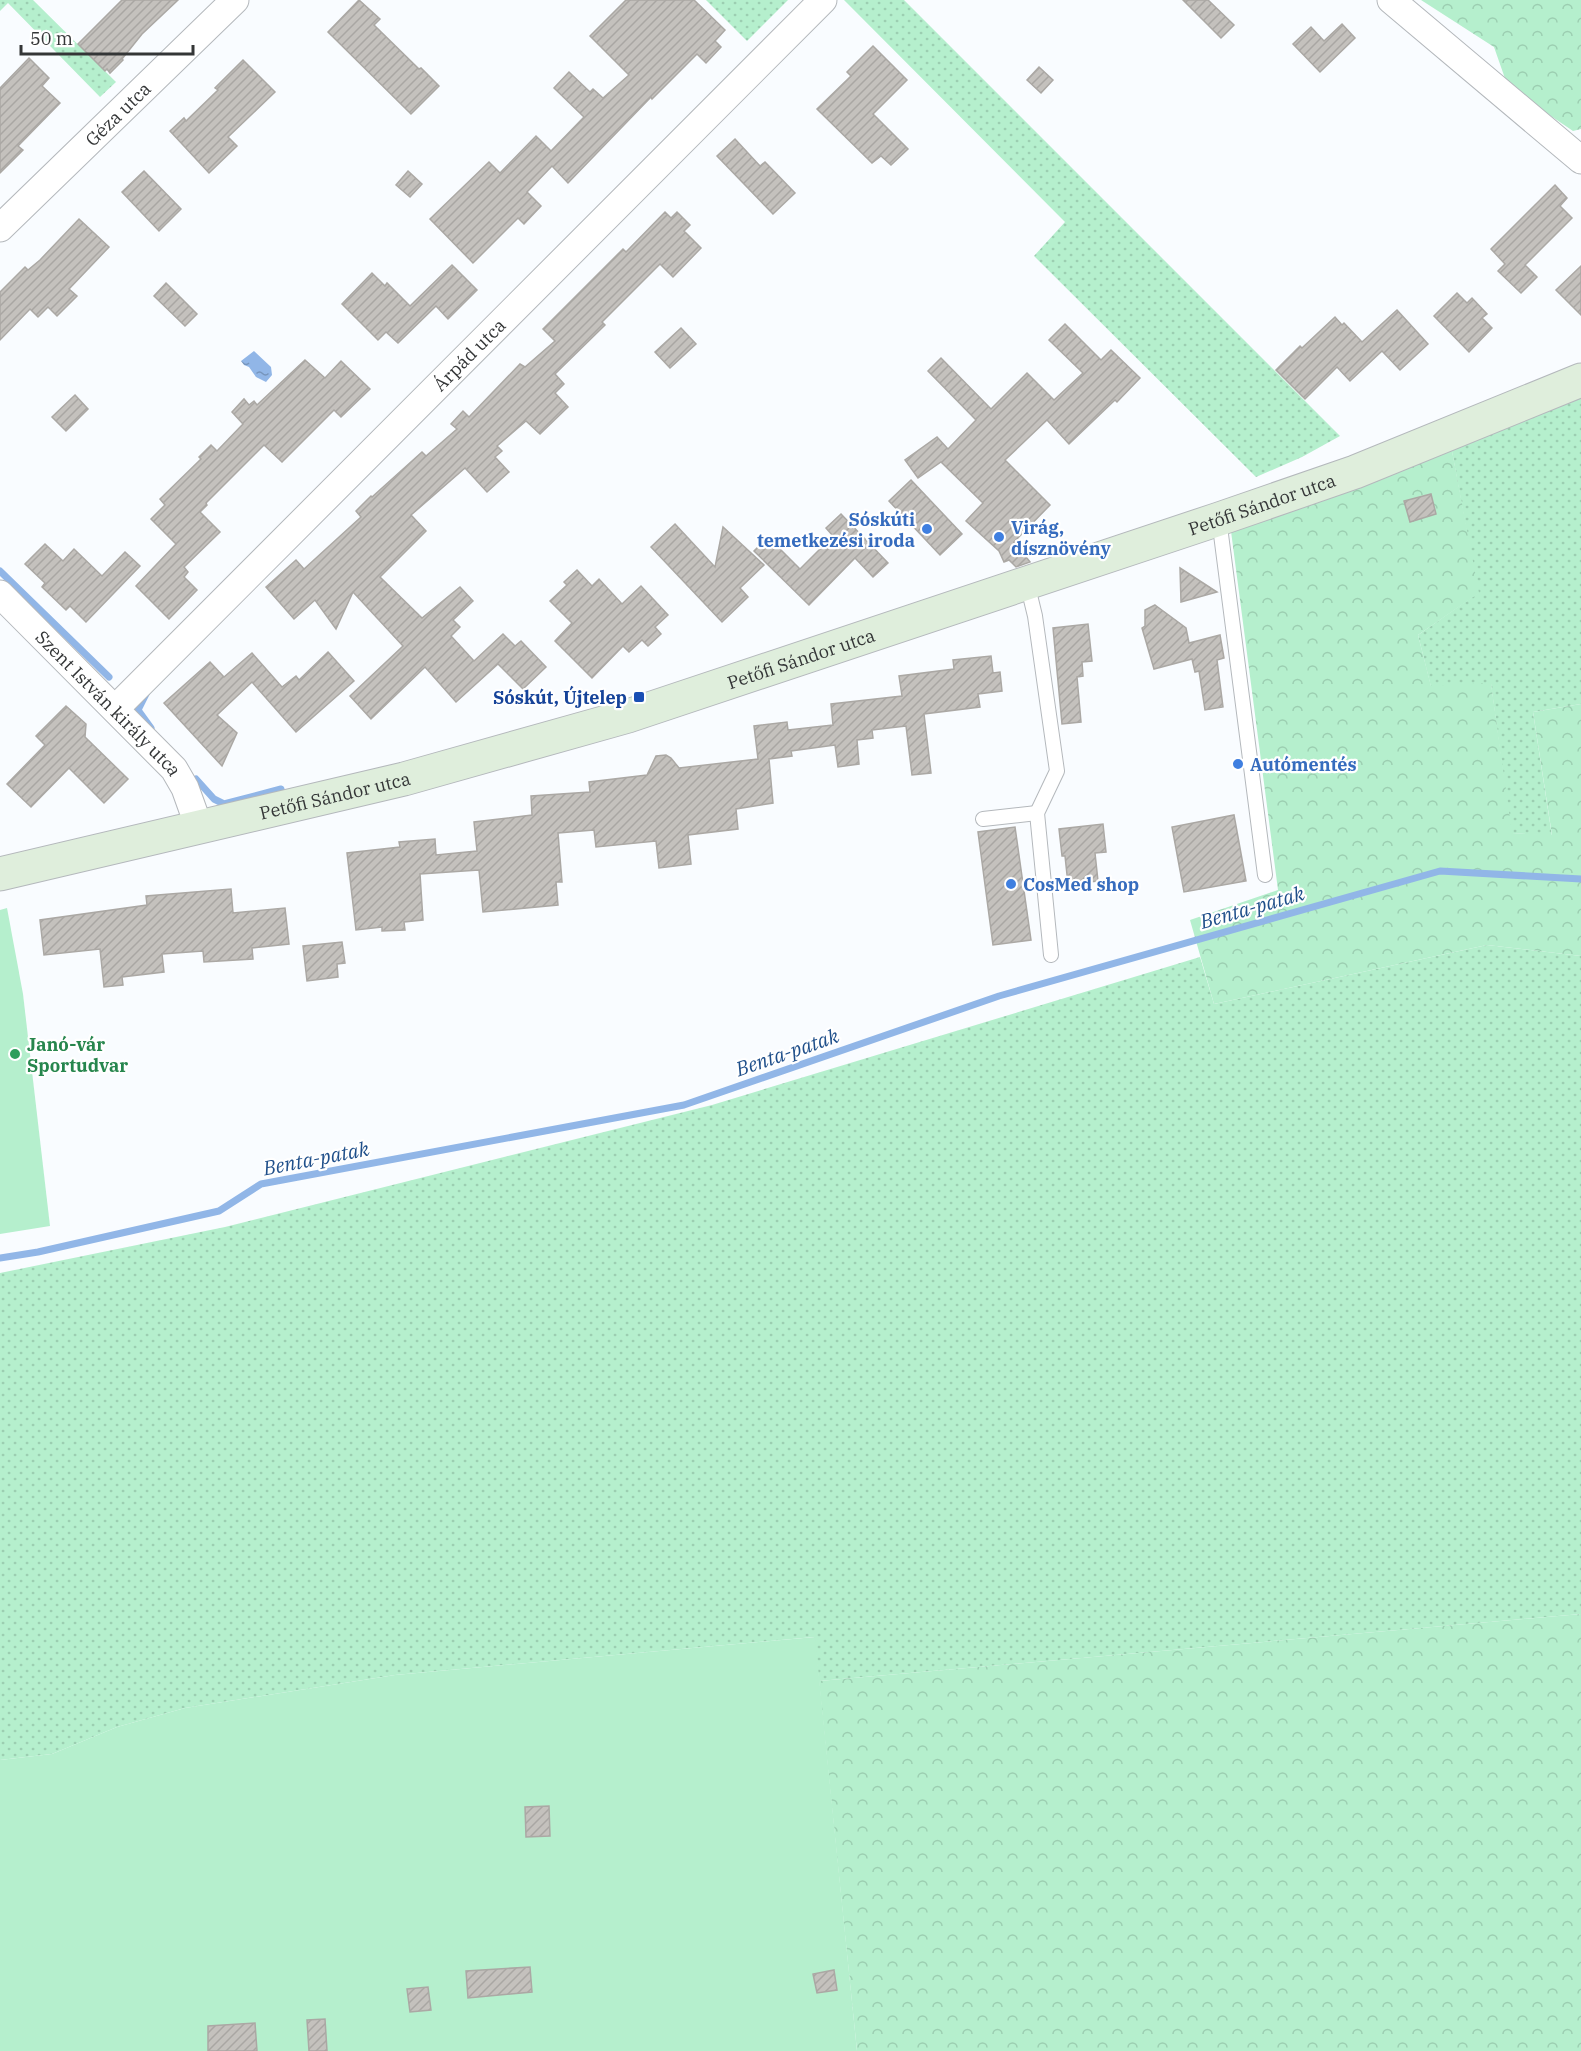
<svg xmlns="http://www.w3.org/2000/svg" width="1581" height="2051" font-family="'IBM Plex Serif',serif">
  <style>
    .grass { fill: url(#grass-dots) }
    .forest { fill: url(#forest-crowns) }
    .green { fill: #b5efcd }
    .water { fill: url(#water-ripples) }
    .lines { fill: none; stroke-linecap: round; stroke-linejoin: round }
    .stream { stroke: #91b6e7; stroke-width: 7 }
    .building { fill: url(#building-hatch); stroke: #aba8a4; stroke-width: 1.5 }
    .service-casing { stroke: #b4b8bc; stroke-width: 16 }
    .minor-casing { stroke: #b4b8bc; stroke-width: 29 }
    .secondary-casing { stroke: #b4b8bc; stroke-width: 35 }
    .service { stroke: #fff; stroke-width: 14 }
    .minor { stroke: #fff; stroke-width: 27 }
    .secondary { stroke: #dfeedc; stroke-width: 33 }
    .shop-dot { fill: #3f7fe0; stroke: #fff; stroke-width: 2 }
    .transit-dot { fill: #1a4fb4; stroke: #fff; stroke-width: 2 }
    .leisure-dot { fill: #2e9e5b; stroke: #fff; stroke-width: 2 }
    .labels { text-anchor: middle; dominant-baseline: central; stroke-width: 4.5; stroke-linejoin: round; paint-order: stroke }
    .street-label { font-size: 18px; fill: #343637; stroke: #fff }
    .shop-label { font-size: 18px; font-weight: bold; fill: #366cbe; stroke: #fff; text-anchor: start }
    .transit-label { font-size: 18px; font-weight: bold; fill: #164399; stroke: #fff; text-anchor: end }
    .leisure-label { font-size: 18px; font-weight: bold; fill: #27864d; stroke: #fff; text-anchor: start }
    .water-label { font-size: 20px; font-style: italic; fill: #1f4f8a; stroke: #fff }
  </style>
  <defs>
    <pattern id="grass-dots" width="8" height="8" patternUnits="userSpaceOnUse" patternTransform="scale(1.5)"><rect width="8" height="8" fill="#b5efcd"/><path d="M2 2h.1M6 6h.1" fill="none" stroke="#9cceb1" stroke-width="1.8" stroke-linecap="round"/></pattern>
    <pattern id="forest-crowns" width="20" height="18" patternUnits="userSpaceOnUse" patternTransform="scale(1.5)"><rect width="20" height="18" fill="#b5efcd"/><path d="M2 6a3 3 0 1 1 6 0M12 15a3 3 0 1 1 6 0" fill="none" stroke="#9cceb1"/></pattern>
    <pattern id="water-ripples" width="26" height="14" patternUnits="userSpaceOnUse" patternTransform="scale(1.5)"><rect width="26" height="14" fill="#91b6e7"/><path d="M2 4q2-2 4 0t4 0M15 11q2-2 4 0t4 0" fill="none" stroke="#7795bc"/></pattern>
    <pattern id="building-hatch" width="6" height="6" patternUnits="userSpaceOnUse" patternTransform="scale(1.5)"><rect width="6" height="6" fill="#c4c1bd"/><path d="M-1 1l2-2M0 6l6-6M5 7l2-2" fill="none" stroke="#a9a6a3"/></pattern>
  </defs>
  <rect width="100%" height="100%" fill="#f9fcff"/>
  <g class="grass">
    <path d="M0,0H33L116,82L100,97L8,3L0,11Z"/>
    <path d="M706,0H788L747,41Z"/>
    <path d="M844,0H904L1340,436L1302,457L1256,477L1034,256L1065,222Z"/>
    <path d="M1581,380V704L1533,712L1552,836L1511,833L1491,684L1431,687L1418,635L1478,593L1449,435Z"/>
    <path d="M1487,945L1581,956V1614L819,1681L814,1637L395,1675L185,1708L117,1727L52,1754L0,1760V1273L225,1227L712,1105L1200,957L1214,1004Z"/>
  </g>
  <g class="forest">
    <path d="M1421,0H1581V129L1573,131L1508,87L1494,47Z"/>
    <path d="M1449,435L1479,593L1418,635L1431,686L1491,683L1512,833L1552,835L1533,712L1581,704V956L1487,945L1214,1004L1190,920L1278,890L1229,516Z"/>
    <path d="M1581,1614V2051H857L819,1681Z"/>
  </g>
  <g class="green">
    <path d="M7,908L23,994L50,1226L0,1234V910Z"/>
    <path d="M815,1637L857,2051H0V1760L52,1754L117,1727L185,1708L395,1675Z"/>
  </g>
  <path class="water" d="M254,351L271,367L272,375L266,382L256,377L249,367L244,365L241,361Z"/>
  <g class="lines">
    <g class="stream">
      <path d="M0,571L109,677"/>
      <path d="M147,692L138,710L151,728"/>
      <path d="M196,779L214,799L224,804L281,789"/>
      <path d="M0,1258L38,1252L219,1211L261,1184L684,1105L999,996L1440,871L1581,879"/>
    </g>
  </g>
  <g class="building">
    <path d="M122,0H178L142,34L122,59L123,60L110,73L107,69L105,71L78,44Z"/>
    <path d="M359,0L380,19L374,25L419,69L421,68L439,86L411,114L328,32Z"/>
    <path d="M626,0H694L725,30L715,41L721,47L706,63L697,54L652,99L651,97L568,183L552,166L527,192L541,206L524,224L518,218L473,263L430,219L489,162L500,173L536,136L551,151L584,117L554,88L569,72L590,92L593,89L603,98L629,75L590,36Z"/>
    <path d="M1183,0H1208L1234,25L1221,38Z"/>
    <path d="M1342,24L1355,38L1320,72L1293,44L1311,27L1324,41Z"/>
    <path d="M873,46L907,80L873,114L908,149L891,165L881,156L872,163L817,109L851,76L847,72Z"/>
    <path d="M29,58L49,78L42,86L60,103L18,146L23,150L0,173V88Z"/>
    <path d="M243,60L275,92L228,137L237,146L209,173L170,131L184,118L186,121L218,90L215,88Z"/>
    <path d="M1039,67L1053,80L1041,93L1027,80Z"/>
    <path d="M735,139L760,166L765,162L795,193L773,214L717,156Z"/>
    <path d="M144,171L181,209L159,231L122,192Z"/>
    <path d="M408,171L422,184L410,197L396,185Z"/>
    <path d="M1555,185L1567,198L1560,206L1572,218L1525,265L1537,277L1521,293L1498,271L1505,264L1491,249Z"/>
    <path d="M665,212L671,218L677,212L690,225L684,231L701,248L673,277L660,264L602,322L605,325L555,374L564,384L555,393L568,407L540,434L526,421L497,446L502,451L495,457L509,472L487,492L465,468L411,515L426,531L380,577L422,618L460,587L473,601L453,620L460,627L451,636L474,661L503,634L515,646L521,641L546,667L523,689L498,664L456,702L425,667L371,719L350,696L403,646L353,592L336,629L315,600L294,619L266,587L296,560L304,569L361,517L356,511L371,496L372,497L422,452L426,456L457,429L451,424L463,411L469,417L520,364L525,367L555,341L543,329L623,249L626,252Z"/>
    <path d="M79,219L109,247L69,289L77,296L57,316L48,307L38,317L30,309L0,340V292L25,267L28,270L40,260Z"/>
    <path d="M452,265L477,290L448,319L436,306L398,343L386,332L378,340L342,304L372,273L385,286L387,283L410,306Z"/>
    <path d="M1581,266V315L1556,290Z"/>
    <path d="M166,283L197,314L185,326L154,296Z"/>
    <path d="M1457,293L1467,303L1472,298L1487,314L1482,318L1492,328L1469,352L1434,316Z"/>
    <path d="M1397,310L1428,344L1400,370L1382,351L1350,381L1337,367L1305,399L1276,370L1300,346L1302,348L1335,317L1342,325L1344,323L1362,342Z"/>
    <path d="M1065,324L1101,360L1111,350L1140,378L1117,402L1115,400L1069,444L1047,420L1005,460L1050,505L1014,542L1030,562L1016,567L1009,560L1004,562L999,551L966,521L983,503L941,462L918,478L905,460L937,437L948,449L976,420L928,371L941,358L991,409L1027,373L1054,400L1083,373L1049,340Z"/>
    <path d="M681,328L696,344L670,368L655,352Z"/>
    <path d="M305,360L325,378L341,361L370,389L341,417L334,410L282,462L264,445L206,503L207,505L200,512L220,532L184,567L188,572L184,577L197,590L169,619L136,586L176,544L151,519L165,505L160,499L201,459L199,457L211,445L217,451L243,424L232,412L244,399L249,405L254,401L257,405Z"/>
    <path d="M75,395L88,409L66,431L52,417Z"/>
    <path d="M911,480L962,534L940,555L889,501Z"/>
    <path d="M1431,494L1436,514L1410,522L1404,501Z"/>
    <path d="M841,514L888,563L873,577L855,558L809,605L754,551L768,537L800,569L833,536L826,528Z"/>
    <path d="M675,524L715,567L723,527L764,565L740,588L748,597L722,622L651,547Z"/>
    <path d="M45,544L63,561L74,549L102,576L125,552L140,566L86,622L70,606L66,610L42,587L45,583L25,564Z"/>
    <path d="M1180,568L1217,592L1181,602Z"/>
    <path d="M577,570L592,586L599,579L622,604L641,586L668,615L655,627L661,634L648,646L642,640L629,652L623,646L592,678L555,641L572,623L550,601L567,585L564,582Z"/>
    <path d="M1155,605L1186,628L1189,643L1220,635L1224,658L1217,660L1223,707L1205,710L1199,671L1195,672L1192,659L1154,669L1142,628L1145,626V610Z"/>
    <path d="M1088,624L1092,661L1082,662L1083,676L1077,677L1081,722L1062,724L1053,628Z"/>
    <path d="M328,652L354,681L296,732L252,682L217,715L237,733L222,766L164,703L210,662L224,677L252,653L282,687L296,676L299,680Z"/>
    <path d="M991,656L993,673L1000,672L1002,691L978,694L980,707L924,714L931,773L912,775L906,726L872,730L873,738L857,740L859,764L838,767L835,745L791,751L792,756L769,759L773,803L736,809L738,829L688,835L691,864L659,868L656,841L596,847L594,830L558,833L562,882H556L558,905L483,912L479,870L420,874L423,920L404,922L405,930L382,931V927L356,930L347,853L400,847L399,842L435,839L436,855L477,851L474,822L532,815L531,796L590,792L589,782L647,775L656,756L666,755L671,758L679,768L758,759L754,726L787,722L788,730L833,725L831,704L902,696L899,676L954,669L953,660Z"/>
    <path d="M66,706L86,724L85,737L128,779L104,803L69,768L31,807L7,784L45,745L36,736Z"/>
    <path d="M1234,815L1246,881L1184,892L1172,827Z"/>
    <path d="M1103,824L1106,852L1095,853L1098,881L1068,884L1065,856H1062L1059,829Z"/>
    <path d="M1015,827L1031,940L993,945L978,832Z"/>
    <path d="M231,889L233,913L285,908L289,944L252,948L253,959L204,962L203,951L162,954L164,972L122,977L123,985L104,987L100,949L44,955L40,920L147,905L146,896Z"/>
    <path d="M342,942L345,963L337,964L338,977L307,981L303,946Z"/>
    <path d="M549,1806L550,1836L526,1837L525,1807Z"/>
    <path d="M530,1967L532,1992L468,1998L466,1971Z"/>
    <path d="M834,1970L837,1990L817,1993L813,1974Z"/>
    <path d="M428,1987L431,2010L410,2012L407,1989Z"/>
    <path d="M325,2019L327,2051H309L307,2020Z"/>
    <path d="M255,2023L257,2051H208V2026Z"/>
  </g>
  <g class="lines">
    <defs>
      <g id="service">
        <path d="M1219,519L1265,875"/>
        <path d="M1027,583L1035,616L1057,771L1037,813L1051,955"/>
        <path d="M983,819L1037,813"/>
      </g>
      <g id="minor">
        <path d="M1391,0L1581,160"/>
        <path id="s1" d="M0,228L235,0"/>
        <path id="s2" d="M0,594L174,769L185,788L199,827"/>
        <path id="s3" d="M115,709L823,0"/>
      </g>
      <g id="secondary">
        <path id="s4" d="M0,874L404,779L628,716L1219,519L1355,472L1581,380"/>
      </g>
    </defs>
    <use href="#service" class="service-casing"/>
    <use href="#minor" class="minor-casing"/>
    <use href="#secondary" class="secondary-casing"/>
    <use href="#service" class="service"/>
    <use href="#minor" class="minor"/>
    <use href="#secondary" class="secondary"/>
  </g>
  <g class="shop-dot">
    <circle cx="927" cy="529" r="6"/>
    <circle cx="999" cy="537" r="6"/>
    <circle cx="1238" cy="764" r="6"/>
    <circle cx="1011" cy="884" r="6"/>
  </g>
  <rect class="transit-dot" x="633" y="691" width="12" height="12" rx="3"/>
  <circle class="leisure-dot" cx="15" cy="1054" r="6"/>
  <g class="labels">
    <g class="street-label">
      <text stroke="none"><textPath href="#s1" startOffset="164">Géza utca</textPath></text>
      <text stroke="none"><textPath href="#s3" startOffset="501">Árpád utca</textPath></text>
      <text stroke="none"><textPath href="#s4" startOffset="1316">Petőfi Sándor utca</textPath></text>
      <text stroke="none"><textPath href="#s4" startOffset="830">Petőfi Sándor utca</textPath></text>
      <text stroke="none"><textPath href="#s2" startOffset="154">Szent István király utca</textPath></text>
      <text stroke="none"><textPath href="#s4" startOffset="344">Petőfi Sándor utca</textPath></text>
    </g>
    <g class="shop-label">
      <text x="915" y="519" text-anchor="end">Sóskúti<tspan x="915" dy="21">temetkezési iroda</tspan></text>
      <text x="1011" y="527">Virág,<tspan x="1011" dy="21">dísznövény</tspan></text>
      <text x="1250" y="764">Autómentés</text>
      <text x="1023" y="884">CosMed shop</text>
    </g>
    <g class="transit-label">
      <text x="627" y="697">Sóskút, Újtelep</text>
    </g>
    <g class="leisure-label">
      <text x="27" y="1044">Janó-vár<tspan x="27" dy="21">Sportudvar</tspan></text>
    </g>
    <g class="water-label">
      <text transform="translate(1252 907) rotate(-16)">Benta-patak</text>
      <text transform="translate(787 1052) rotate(-19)">Benta-patak</text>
      <text transform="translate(316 1158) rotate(-11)">Benta-patak</text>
    </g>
  </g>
  <path d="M21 45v9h172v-9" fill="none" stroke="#343637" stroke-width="3"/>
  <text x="30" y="45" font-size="18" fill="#343637" stroke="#ffffff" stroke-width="4.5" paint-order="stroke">50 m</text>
</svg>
